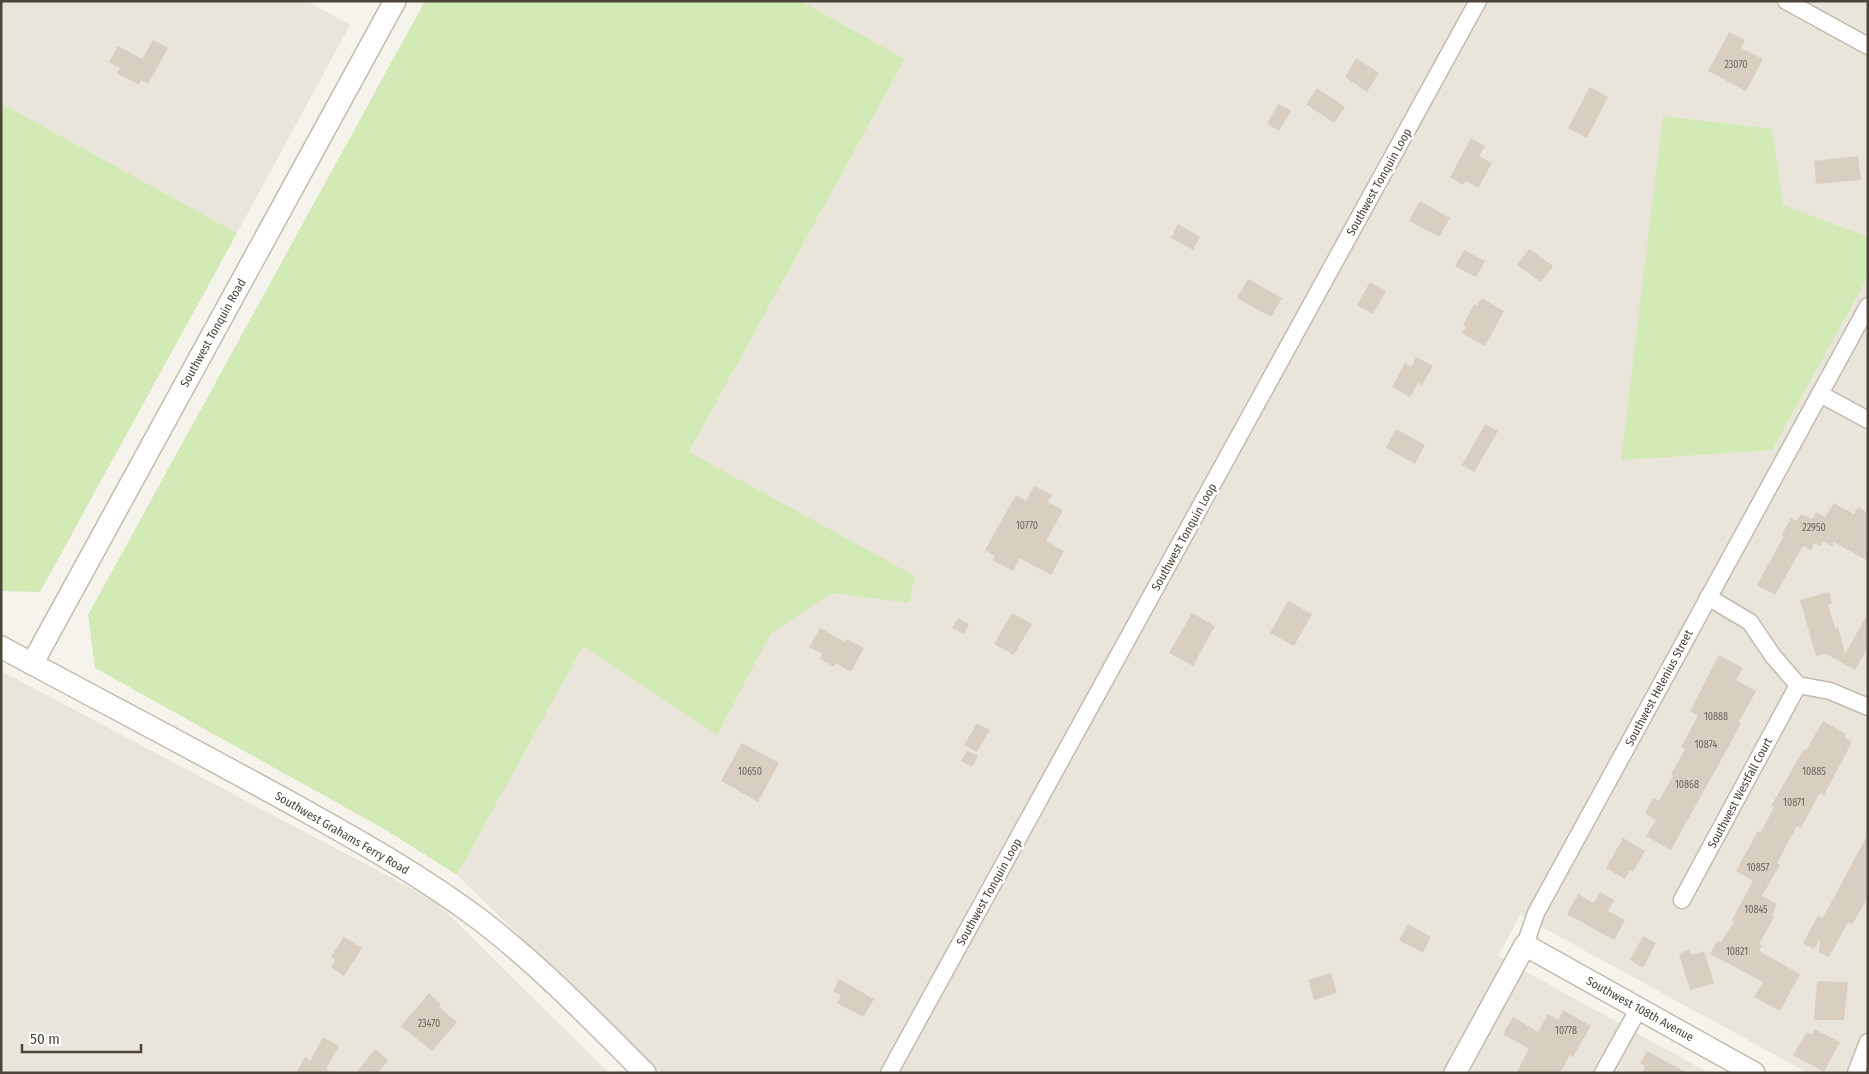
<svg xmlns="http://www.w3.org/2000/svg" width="1869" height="1074" font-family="'Fira Sans Condensed',sans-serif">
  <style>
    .residential { fill: #eae5da }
    .green { fill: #d2eab5 }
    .building { fill: #d8cfc1 }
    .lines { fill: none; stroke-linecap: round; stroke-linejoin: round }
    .minor-casing { stroke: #c2bbae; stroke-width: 19 }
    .tertiary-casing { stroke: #c2bbae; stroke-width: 24 }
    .minor { stroke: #fff; stroke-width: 16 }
    .tertiary { stroke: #fff; stroke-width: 21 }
    .labels { text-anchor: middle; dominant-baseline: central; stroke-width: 5; stroke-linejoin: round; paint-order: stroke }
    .number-label { font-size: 10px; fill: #6e675b }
    .street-label { font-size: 12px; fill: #4b4439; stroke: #fff }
  </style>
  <rect width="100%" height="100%" fill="#f6f3ec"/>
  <g class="residential">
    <path d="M1,1H307L350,25L237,233L1,103Z"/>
    <path d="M801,1H1868V1073H1808L1520,915L1498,956L1709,1073H661L457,875L905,59Z"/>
    <path d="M1,671L435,901L609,1073H1Z"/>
  </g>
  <g class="green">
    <path d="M425,1H801L905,59L689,452L915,576L909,603L832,593L771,633L717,735L583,646L457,875L386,830L95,668L88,615Z"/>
    <path d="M1,103L237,233L40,592L1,591Z"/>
    <path d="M1663,116L1772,129L1783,205L1868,237V276L1772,450L1621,460Z"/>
  </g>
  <g class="building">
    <path d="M1729,32L1745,40L1741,48L1763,59L1746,91L1708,71Z"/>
    <path d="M153,40L168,48L148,84L141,80L139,85L117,73L120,68L109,62L118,46L142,59Z"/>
    <path d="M1356,58L1379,73L1367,92L1345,77Z"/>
    <path d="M1590,87L1608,97L1587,138L1568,128Z"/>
    <path d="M1317,88L1345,107L1334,123L1306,104Z"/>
    <path d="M1278,104L1291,111L1279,131L1267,124Z"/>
    <path d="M1471,138L1485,146L1479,156L1492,163L1478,188L1466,181L1463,185L1450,177Z"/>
    <path d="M1858,156L1861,180L1816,184L1814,161Z"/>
    <path d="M1420,201L1450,218L1439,237L1409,221Z"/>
    <path d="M1178,224L1200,237L1193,250L1171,238Z"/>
    <path d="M1529,249L1553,266L1541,282L1517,265Z"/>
    <path d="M1464,250L1485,261L1476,277L1455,266Z"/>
    <path d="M1248,279L1282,298L1271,317L1237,298Z"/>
    <path d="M1370,282L1386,291L1373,314L1357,305Z"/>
    <path d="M1482,298L1504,311L1485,346L1462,333L1466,327L1463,325L1474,304L1477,306Z"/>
    <path d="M1416,357L1433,366L1422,385L1418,383L1410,397L1392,387L1405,363L1411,367Z"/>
    <path d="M1485,424L1498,431L1474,472L1462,465Z"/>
    <path d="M1396,429L1425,445L1415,464L1386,448Z"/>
    <path d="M1034,486L1052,495L1048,502L1063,510L1046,541L1064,551L1051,575L1020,558L1013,571L992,560L995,556L985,550L1016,495L1026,501Z"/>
    <path d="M1834,503L1854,514L1858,507L1868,513V561L1834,542L1832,546L1823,541L1820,546L1814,543L1811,550L1803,546L1775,595L1757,585L1784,536L1782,534L1791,518L1797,521L1801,514L1812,519L1816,512L1825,517Z"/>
    <path d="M1829,592L1832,603L1828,605L1835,628L1838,627L1845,654L1868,613V647L1855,670L1826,654L1816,656L1800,600Z"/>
    <path d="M1288,601L1312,614L1294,646L1270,633Z"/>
    <path d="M1012,613L1032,624L1014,655L994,644Z"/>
    <path d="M1192,613L1215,626L1193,666L1169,653Z"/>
    <path d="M958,618L969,624L964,634L952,628Z"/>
    <path d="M820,628L845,642L847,639L864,648L851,672L836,663L834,667L820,659L822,654L809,647Z"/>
    <path d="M1719,655L1743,668L1736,680L1756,691L1739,722L1741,723L1730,744L1671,850L1646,836L1656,820L1645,813L1653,798L1659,801L1673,776L1671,774L1685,749L1681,747L1698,716L1690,711Z"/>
    <path d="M1823,721L1846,734L1844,737L1852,742L1824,795L1820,793L1801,828L1797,826L1777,863L1780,865L1762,896L1777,904L1772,916L1774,917L1759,944L1762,946L1759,951L1800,974L1780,1011L1754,997L1763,982L1710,954L1718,940L1721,942L1734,922L1732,920L1753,881L1736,871L1758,831L1761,832L1774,807L1771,806L1804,749L1806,751Z"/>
    <path d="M977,723L990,730L977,752L964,745Z"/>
    <path d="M742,743L779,763L758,802L721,781Z"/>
    <path d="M967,750L978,756L972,767L961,761Z"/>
    <path d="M1868,834V897L1852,925L1848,922L1829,957L1819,952L1820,939L1814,949L1803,943L1818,916L1823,918Z"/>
    <path d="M1623,838L1645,851L1633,872L1630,870L1625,879L1606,868Z"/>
    <path d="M1600,892L1614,900L1608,911L1625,920L1614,940L1567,914L1578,894L1594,903Z"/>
    <path d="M1408,924L1431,937L1423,953L1399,940Z"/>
    <path d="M1643,936L1656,943L1643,968L1630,960Z"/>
    <path d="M344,937L362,948L344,976L331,967L335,960L331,957Z"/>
    <path d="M1689,950L1691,955L1704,951L1714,983L1690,990L1679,954Z"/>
    <path d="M1331,973L1337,993L1314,1000L1308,980Z"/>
    <path d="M839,979L874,999L863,1017L837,1003L841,995L833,991Z"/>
    <path d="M1817,981L1848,982L1844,1020H1814Z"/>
    <path d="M429,993L441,1004L439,1007L457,1022L432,1051L401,1026Z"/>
    <path d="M1563,1010L1591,1026L1573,1057L1570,1055L1560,1073H1516L1529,1049L1503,1034L1513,1017L1538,1032L1548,1014L1558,1020Z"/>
    <path d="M1814,1029L1840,1042L1824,1072L1793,1055L1807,1032L1813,1035Z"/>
    <path d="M323,1037L339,1046L326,1069L332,1073H296L305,1057L310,1061Z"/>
    <path d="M375,1049L388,1060L378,1073H356Z"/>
    <path d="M1647,1051L1687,1073H1642L1645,1066L1640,1063Z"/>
  </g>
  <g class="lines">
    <defs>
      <g id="minor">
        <path d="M1786,1L1868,46"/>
        <path d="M1820,394L1868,420"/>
        <path d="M1708,597L1750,622L1773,656L1798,685L1830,691L1868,707"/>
        <path d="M1682,900L1798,685"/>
        <path d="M1525,945L1536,913L1868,306"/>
        <path d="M889,1073L1478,1"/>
        <path d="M1603,1073L1639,1008"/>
        <path d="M1856,1073L1868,1042"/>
      </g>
      <g id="tertiary">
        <path d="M1,647C101,701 201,753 300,808C361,842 423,877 479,919C539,965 592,1020 645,1073"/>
        <path d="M32,664L395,1"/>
        <path d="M1455,1073L1525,945L1754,1073"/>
      </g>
    </defs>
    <use href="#minor" class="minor-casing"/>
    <use href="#tertiary" class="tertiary-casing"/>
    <use href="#minor" class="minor"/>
    <use href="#tertiary" class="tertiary"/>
  </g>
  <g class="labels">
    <g class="number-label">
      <text x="1736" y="65">23070</text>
      <text x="1027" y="526">10770</text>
      <text x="1814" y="528">22950</text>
      <text x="1716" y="717">10888</text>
      <text x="1706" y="745">10874</text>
      <text x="750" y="772">10650</text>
      <text x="1814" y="772">10885</text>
      <text x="1687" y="785">10868</text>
      <text x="1794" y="803">10871</text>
      <text x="1758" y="868">10857</text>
      <text x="1756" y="910">10845</text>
      <text x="1737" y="952">10821</text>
      <text x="429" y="1024">23470</text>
      <text x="1566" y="1031">10778</text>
    </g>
    <g class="street-label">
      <text transform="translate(1379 182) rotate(-61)">Southwest Tonquin Loop</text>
      <text transform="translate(213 333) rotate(-61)">Southwest Tonquin Road</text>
      <text transform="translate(1184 537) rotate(-61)">Southwest Tonquin Loop</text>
      <text transform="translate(1659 688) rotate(-62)">Southwest Helenius Street</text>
      <text transform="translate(1740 793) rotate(-62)">Southwest Westfall Court</text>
      <text transform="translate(342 833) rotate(30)">Southwest Grahams Ferry Road</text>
      <text transform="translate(989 892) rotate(-61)">Southwest Tonquin Loop</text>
      <text transform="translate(1640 1009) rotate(29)">Southwest 108th Avenue</text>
    </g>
  </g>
  <rect width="1869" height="1074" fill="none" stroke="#4b4439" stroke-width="5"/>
  <path d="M22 1044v8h119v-8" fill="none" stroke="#4b4439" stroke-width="2.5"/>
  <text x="30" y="1044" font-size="15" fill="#4b4439" stroke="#ffffff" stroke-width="4" paint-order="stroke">50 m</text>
</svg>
